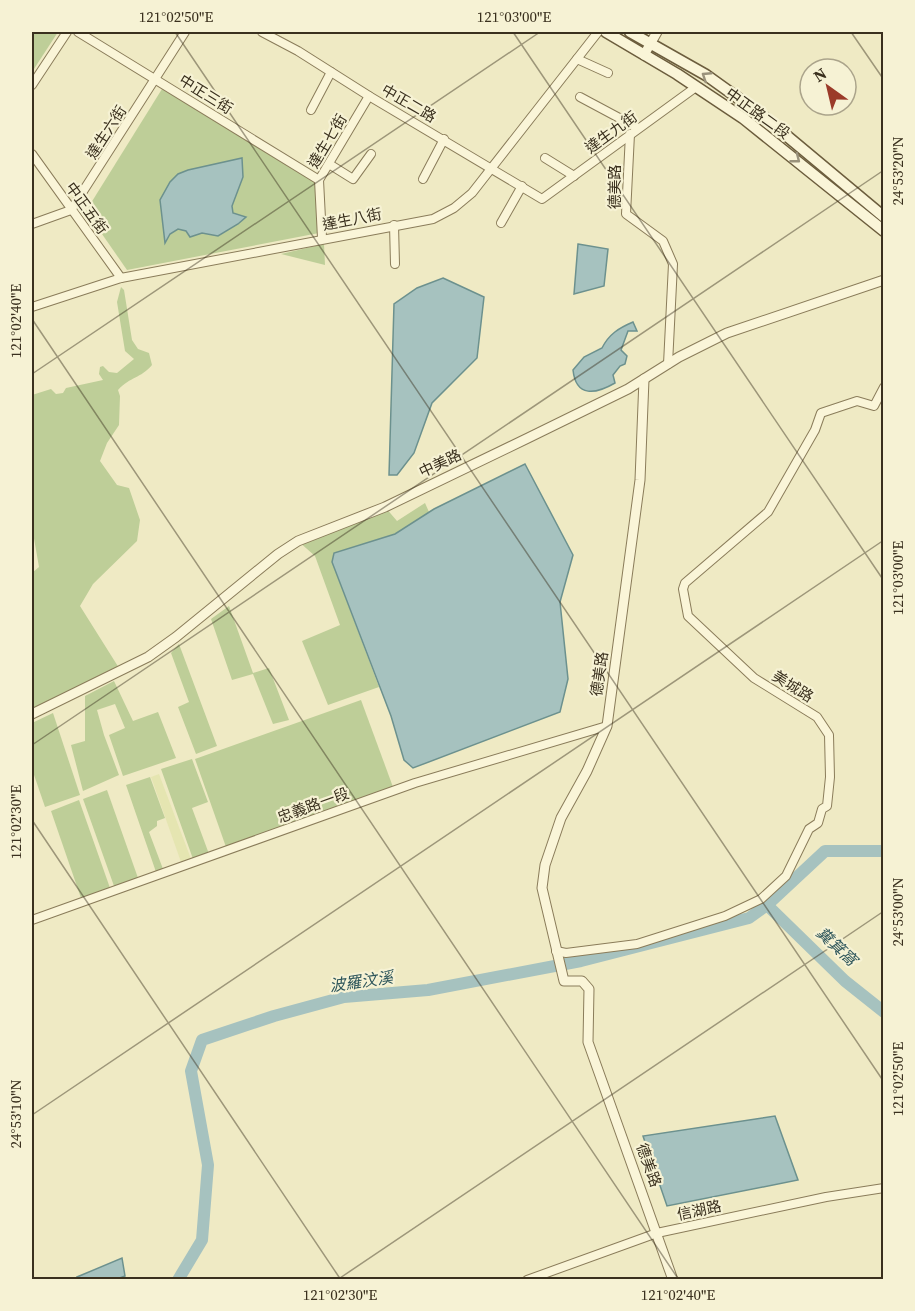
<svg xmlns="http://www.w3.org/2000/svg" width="915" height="1311" font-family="'Source Serif 4','Noto Sans TC',serif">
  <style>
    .farmland { fill: #e5e5b1 }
    .green { fill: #bece98 }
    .water { fill: #a6c2bf; stroke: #6c918e; stroke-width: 1.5 }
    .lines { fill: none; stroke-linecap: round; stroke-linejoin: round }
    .river { stroke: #a6c2bf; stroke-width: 12 }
    .minor-casing { stroke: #8a7c5a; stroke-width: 10 }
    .tertiary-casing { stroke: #8a7c5a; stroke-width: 11 }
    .secondary-casing { stroke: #6c5d3d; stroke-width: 13 }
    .minor { stroke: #faf5d8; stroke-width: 8 }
    .tertiary { stroke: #faf5d8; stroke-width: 9 }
    .secondary { stroke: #faf5d8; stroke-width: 10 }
    .oneway { stroke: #9a927b }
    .ticks { fill: none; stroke: #3a301e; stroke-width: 1.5; stroke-opacity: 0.45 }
    .labels { text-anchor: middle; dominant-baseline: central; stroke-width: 4.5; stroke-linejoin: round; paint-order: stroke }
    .street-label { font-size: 15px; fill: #3a301e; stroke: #f6f2d4 }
    .water-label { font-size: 16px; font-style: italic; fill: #2d555a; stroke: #f6f2d4 }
    .neatline { fill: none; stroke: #3a301e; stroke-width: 2 }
    .ticks-label { font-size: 15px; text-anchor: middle; fill: #3a301e }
  </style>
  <rect width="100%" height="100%" fill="#efeac4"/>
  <path class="farmland" d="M159,774L191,859L181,862L151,777Z"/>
  <g class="green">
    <path d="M32,32H58L32,72Z"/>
    <path d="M162,89L316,183L319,233L127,270L86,211Z"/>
    <path d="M324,244L325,265L281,254Z"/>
    <path d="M121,287L124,290L132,340L138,349L149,353L152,365C140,379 131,376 118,390L120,396L119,425L107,443L100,461L117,485L129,488L140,520L137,541L93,584L80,606L119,668L32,710V573L39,567L32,527V395L51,389L56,394L63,393L66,388L103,380L99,374L100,367L103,366L109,372L117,373L134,359L125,351L117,302Z"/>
    <path d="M425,503L429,512L395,534L334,553L332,562L379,687L328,705L302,641L340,625L315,556L298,541L385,507L397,521Z"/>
    <path d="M229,606L253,673L269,668L289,720L273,724L253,674L232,680L211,619Z"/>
    <path d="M179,644L217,746L196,754L178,707L189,702L171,653Z"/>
    <path d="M114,681L133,721L158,712L176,758L123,776L109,735L125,728L115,704L97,710L104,735L119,775L83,791L71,745L85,741V696Z"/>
    <path d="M361,700L393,787L226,847L195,759Z"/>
    <path d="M53,713L80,795L45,807L32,769V723Z"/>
    <path d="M192,759L208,802L192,808L209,854L193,859L161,769Z"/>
    <path d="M150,777L165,818L157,821V826L149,832L163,869L156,872L126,785Z"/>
    <path d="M107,790L138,878L114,886L83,799Z"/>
    <path d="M79,800L110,888L81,898L51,811Z"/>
  </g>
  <g class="water">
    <path d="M242,158L243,177L232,206L233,213L246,217L238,224L218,236L202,233L190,237L186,231L178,229L170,234L165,243L160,200L170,182L178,174L188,170Z"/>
    <path d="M578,244L608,249L604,286L574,294Z"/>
    <path d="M443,278L484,297L477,358L432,403L414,453L397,475H389L394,304L417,288Z"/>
    <path d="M633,322L637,331H628L621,350L627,356L625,364L620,366L613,375L615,383C596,394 576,398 573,370L584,357L602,348C609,334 619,328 633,322Z"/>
    <path d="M525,464L573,555L560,602L568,679L560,712L413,768L404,760L391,716L332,562L334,553L395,534L434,509Z"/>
    <path d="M775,1116L798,1180L667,1206L643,1136Z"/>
    <path d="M122,1258L125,1276L117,1279H78L77,1277Z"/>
  </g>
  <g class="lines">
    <g class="river">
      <path d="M767,905L845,981L884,1012"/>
      <path d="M178,1280L202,1240L208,1165L191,1071L202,1040L274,1016L344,997L428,990L581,961L749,918L767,905L825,851H884"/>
    </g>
    <defs>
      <g id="minor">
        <path d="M78,32L319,180"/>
        <path d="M262,32L298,51L369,96L542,199L696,87"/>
        <path d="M577,59L608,73"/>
        <path d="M32,85L67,32"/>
        <path d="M580,97L638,128"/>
        <path d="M311,110L331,72"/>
        <path d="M630,134L626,214L663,241L673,264L668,364"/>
        <path d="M32,154L121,278"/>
        <path d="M545,158L574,176"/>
        <path d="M329,164L353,179L371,154"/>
        <path d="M423,179L444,139"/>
        <path d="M501,223L522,186"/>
        <path d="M32,224L71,210L185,32"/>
        <path d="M394,225L395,264"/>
        <path d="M322,238L319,180L369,96"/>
        <path d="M32,307L121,278L433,219L454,208L472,193L598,32"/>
        <path d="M32,920L415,783L607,726"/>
        <path d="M556,951L566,953L637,944L725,916L761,899L786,876L809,829L818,823L822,809L827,806L830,777L829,735L817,717L754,678L688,616L683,589L685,583L768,512L815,430L821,413L857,401L874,406L884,387"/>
        <path d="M527,1280L657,1233L826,1197L884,1188"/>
      </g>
      <g id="tertiary">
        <path d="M644,55L657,32"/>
        <path d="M644,379L640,480L607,726L587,771L561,818L545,865L542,888L564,981H582L589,989L588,1042L673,1280"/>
        <path d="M32,714L148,657L176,637L278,554L298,541L385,507L528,438L628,389L679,357L727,333L884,280"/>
      </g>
      <g id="secondary">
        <path d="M606,32L677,74L743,118L884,231"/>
        <path d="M630,32L706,75L763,116L884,217"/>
      </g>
    </defs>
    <use href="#minor" class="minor-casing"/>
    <use href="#tertiary" class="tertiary-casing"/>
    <use href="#secondary" class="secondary-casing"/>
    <use href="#minor" class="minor"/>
    <use href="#tertiary" class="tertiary"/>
    <use href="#secondary" class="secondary"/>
  </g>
  <defs><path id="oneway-chevron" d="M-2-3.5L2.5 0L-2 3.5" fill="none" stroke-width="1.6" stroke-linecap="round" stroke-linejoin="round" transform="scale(1.5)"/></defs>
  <g class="oneway">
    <use href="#oneway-chevron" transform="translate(706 76) rotate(-147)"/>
    <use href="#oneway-chevron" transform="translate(796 159) rotate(38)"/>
  </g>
  <path class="ticks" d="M175,32L884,1082M513,32L884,581M851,32L884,80M32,319L679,1280M32,374L540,32M32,745L884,170M32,820L341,1280M32,1115L884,540M337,1280L884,911"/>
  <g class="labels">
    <g class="street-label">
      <text transform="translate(206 94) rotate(32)">中正三街</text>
      <text transform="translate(409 103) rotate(30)">中正二路</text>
      <text transform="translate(758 113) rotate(36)">中正路二段</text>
      <text transform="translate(106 132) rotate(-57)">達生六街</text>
      <text transform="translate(611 132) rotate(-36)">達生九街</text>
      <text transform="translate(327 141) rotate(-59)">達生七街</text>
      <text transform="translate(614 187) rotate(-90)">德美路</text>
      <text transform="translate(87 208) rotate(54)">中正五街</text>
      <text transform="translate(352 219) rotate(-11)">達生八街</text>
      <text transform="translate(440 463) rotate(-25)">中美路</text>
      <text transform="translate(599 674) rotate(-82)">德美路</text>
      <text transform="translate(793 686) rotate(32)">美城路</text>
      <text transform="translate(313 805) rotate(-20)">忠義路一段</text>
      <text transform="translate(649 1165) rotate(70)">德美路</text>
      <text transform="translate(699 1210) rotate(-12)">信湖路</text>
    </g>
    <g class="water-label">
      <text transform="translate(837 946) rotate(43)">糞箕窩</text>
      <text transform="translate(361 981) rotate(-8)">波羅汶溪</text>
    </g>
  </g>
  <rect width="915" height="1311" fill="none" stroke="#f6f2d4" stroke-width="66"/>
  <g transform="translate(828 87) rotate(326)"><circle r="28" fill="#f6f2d4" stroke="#aba48b" stroke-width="1.5"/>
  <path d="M0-4.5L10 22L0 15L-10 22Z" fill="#9b3b29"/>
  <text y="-9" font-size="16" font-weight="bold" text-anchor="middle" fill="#3a301e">N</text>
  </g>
  <rect x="33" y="33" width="849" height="1245" class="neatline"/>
  <g class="ticks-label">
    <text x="176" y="22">121°02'50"E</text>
    <text x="514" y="22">121°03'00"E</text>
    <text transform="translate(898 171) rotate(-90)" y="5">24°53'20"N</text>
    <text transform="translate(16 321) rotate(-90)" y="5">121°02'40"E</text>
    <text transform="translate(898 578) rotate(-90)" y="5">121°03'00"E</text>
    <text transform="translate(16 822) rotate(-90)" y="5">121°02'30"E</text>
    <text transform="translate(898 912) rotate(-90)" y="5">24°53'00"N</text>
    <text transform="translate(898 1079) rotate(-90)" y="5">121°02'50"E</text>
    <text transform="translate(16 1114) rotate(-90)" y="5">24°53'10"N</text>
    <text x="340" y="1300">121°02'30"E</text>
    <text x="678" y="1300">121°02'40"E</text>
  </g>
</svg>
